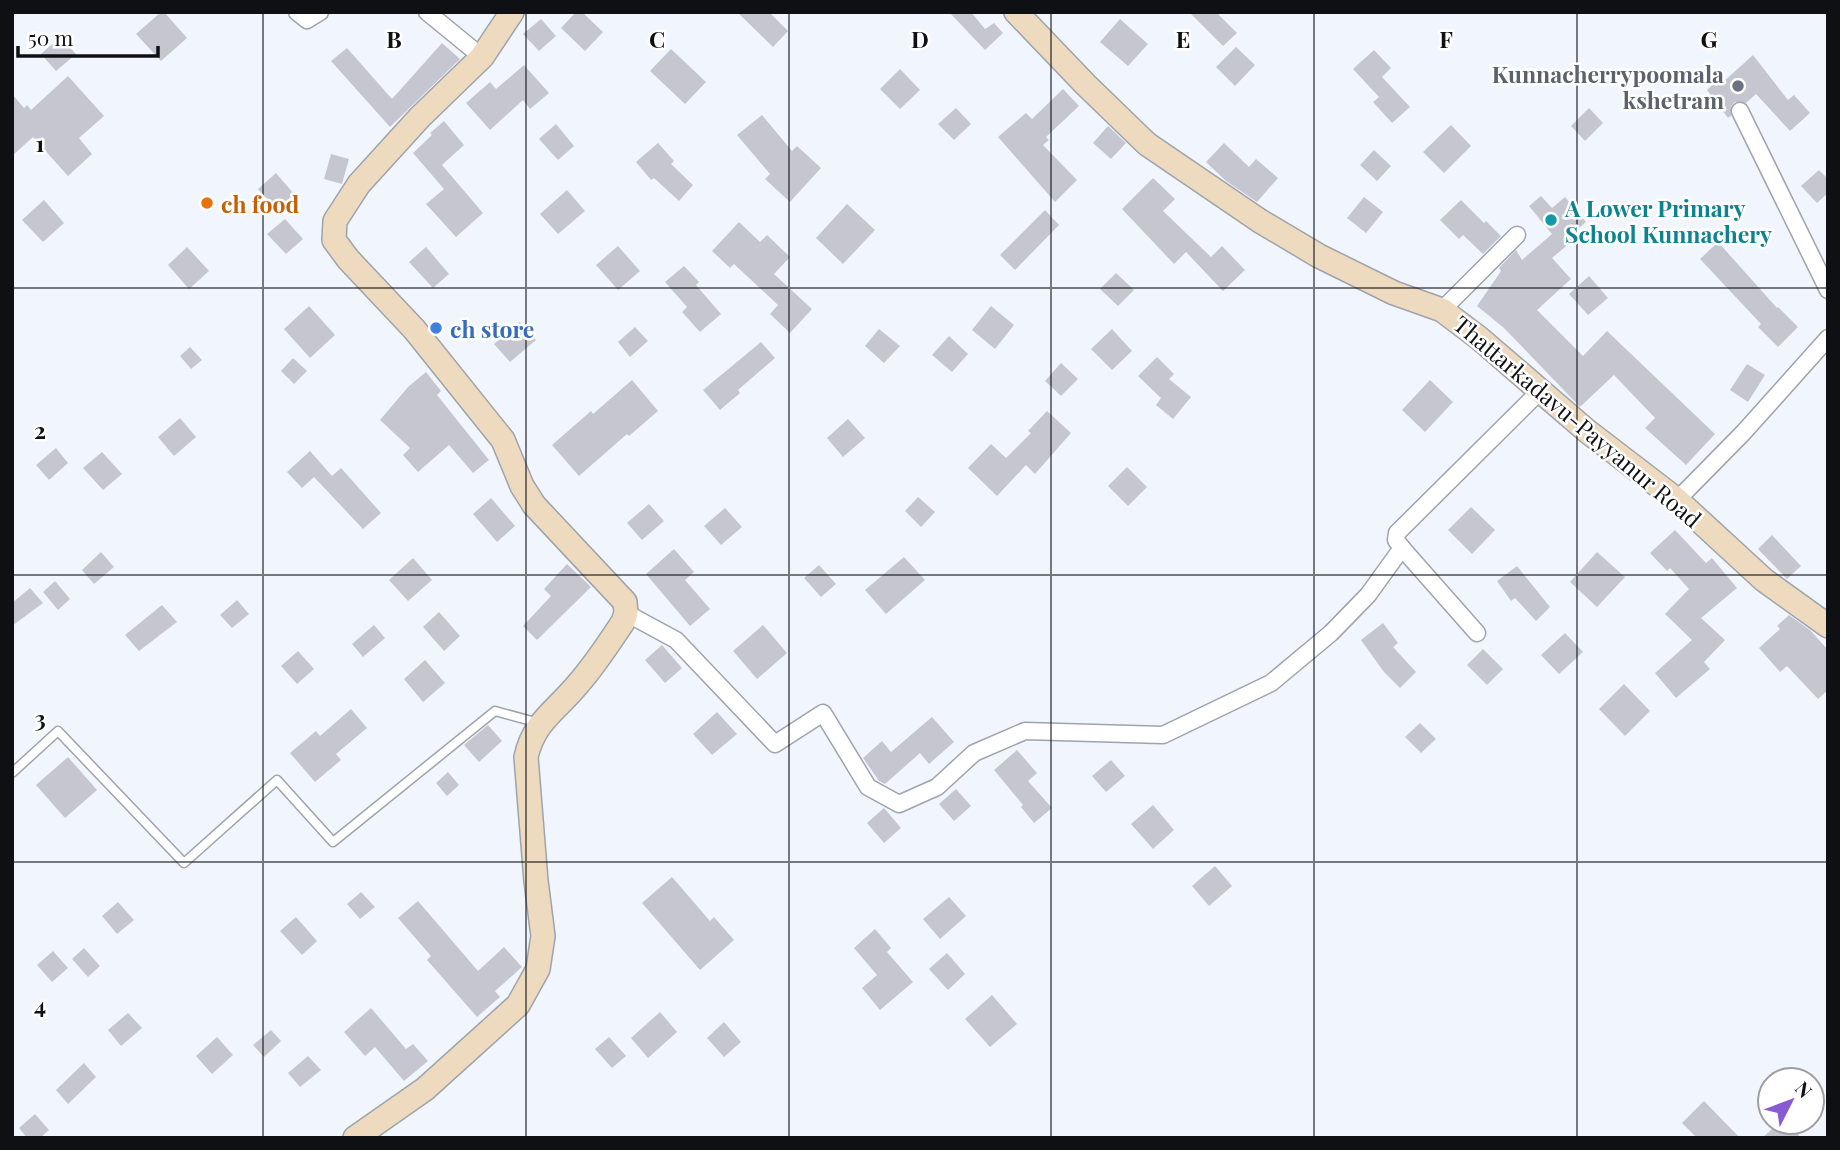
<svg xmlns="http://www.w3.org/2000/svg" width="1840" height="1150" font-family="'Playfair Display',serif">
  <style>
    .building { fill: #c6c6d1 }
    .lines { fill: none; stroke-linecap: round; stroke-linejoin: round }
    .service-casing { stroke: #9ea3ac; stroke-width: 11 }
    .minor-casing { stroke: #9ea3ac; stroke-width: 19 }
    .secondary-casing { stroke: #9ea3ac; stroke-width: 26 }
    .service { stroke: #fff; stroke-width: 8 }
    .minor { stroke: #fff; stroke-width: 16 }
    .secondary { stroke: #eddabf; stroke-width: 23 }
    .grid { fill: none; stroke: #0f1013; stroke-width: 2; stroke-opacity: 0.55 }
    .worship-dot { fill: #6b7280; stroke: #fff; stroke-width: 2.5 }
    .food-dot { fill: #e8710a; stroke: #fff; stroke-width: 2.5 }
    .culture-dot { fill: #0f9aa8; stroke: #fff; stroke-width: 2.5 }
    .shop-dot { fill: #3f7fe0; stroke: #fff; stroke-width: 2.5 }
    .labels { text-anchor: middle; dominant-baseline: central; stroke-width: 5; stroke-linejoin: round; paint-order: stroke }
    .worship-label { font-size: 23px; font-weight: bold; fill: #5b616d; stroke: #fff; text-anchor: end }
    .food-label { font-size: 23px; font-weight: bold; fill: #c56008; stroke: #fff; text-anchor: start }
    .culture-label { font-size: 23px; font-weight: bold; fill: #0d838f; stroke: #fff; text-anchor: start }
    .shop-label { font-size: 23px; font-weight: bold; fill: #366cbe; stroke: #fff; text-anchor: start }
    .street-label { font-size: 23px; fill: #0f1013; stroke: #fff }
    .grid-label { font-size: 23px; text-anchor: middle; font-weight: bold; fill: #0f1013; stroke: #fff; stroke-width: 5; stroke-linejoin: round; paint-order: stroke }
  </style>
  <rect width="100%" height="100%" fill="#f1f6fe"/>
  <g class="building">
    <path d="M161,12H164L187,38L161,61L136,34Z"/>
    <path d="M576,12H582L603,32L585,51L561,28Z"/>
    <path d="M737,12H769L788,31L773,47Z"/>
    <path d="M949,12H971L985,29L994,23L1003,33L985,50Z"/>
    <path d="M1189,12H1216L1237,33L1223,46Z"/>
    <path d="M541,19L556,36L539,51L523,34Z"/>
    <path d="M1120,19L1148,44L1128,66L1100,42Z"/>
    <path d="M60,37L76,54L56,71L41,54Z"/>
    <path d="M442,43L460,59L390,127L331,61L347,48L392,99Z"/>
    <path d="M1236,47L1255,65L1235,86L1216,67Z"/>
    <path d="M671,49L706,82L685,104L650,71Z"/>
    <path d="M1374,50L1391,68L1382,77L1410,107L1392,123L1373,102L1379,97L1353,69Z"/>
    <path d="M1753,55L1788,100L1794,95L1810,113L1790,131L1756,94L1746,103L1735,102L1731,106V116L1728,118L1707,90L1718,79L1722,83Z"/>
    <path d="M524,65L549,93L530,109L523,100L490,130L466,103L490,82L496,89Z"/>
    <path d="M900,69L920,90L900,109L880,89Z"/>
    <path d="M68,76L104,116L79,138L92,154L68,176L33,137L12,156V94L24,108L27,105L31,110Z"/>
    <path d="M1063,89L1079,106L1046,137L1049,140L1043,145L1077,180L1055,202L998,137L1026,113L1032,119Z"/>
    <path d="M956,108L971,124L954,140L938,124Z"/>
    <path d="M1589,108L1603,123L1585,141L1571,126Z"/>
    <path d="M762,115L792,151L797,146L821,168L790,202L765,179L770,174L737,135Z"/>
    <path d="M444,121L464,145L442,165L483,213L456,237L426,204L444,189L413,153L432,135L430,133Z"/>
    <path d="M556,124L574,146L558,160L539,139Z"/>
    <path d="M1451,125L1471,146L1444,173L1423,152Z"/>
    <path d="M1108,126L1126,143L1111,159L1093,143Z"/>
    <path d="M658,143L674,161L671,164L693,185L679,201L654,178L651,180L636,162Z"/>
    <path d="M1224,143L1249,167L1256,159L1278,178L1257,202L1226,181L1206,162Z"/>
    <path d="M1374,150L1391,166L1377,181L1360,165Z"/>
    <path d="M331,154L349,159L342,184L324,179Z"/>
    <path d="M1819,170L1828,179V193L1817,203L1801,186Z"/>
    <path d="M276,173L294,194L277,210L258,189Z"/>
    <path d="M1153,178L1175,199L1163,211L1211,257L1222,246L1245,270L1223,291L1186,252L1174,264L1122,209Z"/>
    <path d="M567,190L585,211L558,234L540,214Z"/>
    <path d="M1541,196L1552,208L1565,197L1586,222L1573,233L1576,238L1552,258L1571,279L1537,310L1583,356L1607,331L1715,434L1686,465L1645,428L1655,418L1614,375L1580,407L1504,328L1477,306L1501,271L1499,268L1516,250L1522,260L1552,234L1529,206Z"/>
    <path d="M1364,197L1383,212L1366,233L1347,218Z"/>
    <path d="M44,200L64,223L43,242L22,220Z"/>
    <path d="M1461,200L1484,223L1486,221L1501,236L1483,254L1463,235L1459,239L1440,220Z"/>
    <path d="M847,204L875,230L843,264L816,238Z"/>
    <path d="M1045,210L1059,225L1015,270L1000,255Z"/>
    <path d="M285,219L303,239L286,254L267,234Z"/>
    <path d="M739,222L760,242L767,235L790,257L774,274L812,309L790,333L770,314L778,305L734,264L730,268L712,251Z"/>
    <path d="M1718,242L1777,308L1778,307L1798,327L1778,347L1758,327L1761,324L1700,259Z"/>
    <path d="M618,246L640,271L618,290L596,265Z"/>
    <path d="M187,247L209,271L189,289L168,265Z"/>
    <path d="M426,247L449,274L433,288L409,262Z"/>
    <path d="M684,266L699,282L696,285L721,314L700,332L682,312L687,307L665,282Z"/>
    <path d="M1116,273L1134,290L1118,306L1100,289Z"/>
    <path d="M1589,276L1608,298L1588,315L1569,294Z"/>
    <path d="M309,306L335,335L310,358L284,329Z"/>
    <path d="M991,306L1014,325L995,349L972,330Z"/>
    <path d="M520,322L536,340L510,362L494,344Z"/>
    <path d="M635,327L648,341L630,357L618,342Z"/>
    <path d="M879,329L900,346L884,363L865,346Z"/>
    <path d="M1112,329L1132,351L1112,370L1091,349Z"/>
    <path d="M949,336L968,354L952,372L932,355Z"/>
    <path d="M761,342L775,358L738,390L740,393L720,410L703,390Z"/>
    <path d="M190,347L202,360L191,369L180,356Z"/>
    <path d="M1157,357L1174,374L1169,379L1191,397L1173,419L1156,405L1161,398L1138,376Z"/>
    <path d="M293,358L307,371L294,384L281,371Z"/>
    <path d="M1061,363L1078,379L1061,396L1045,381Z"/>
    <path d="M1747,364L1765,375L1748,402L1730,390Z"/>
    <path d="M426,372L441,391L437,395L489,460L473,473L449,445L418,472L403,455L410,448L380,420L408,387Z"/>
    <path d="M632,380L658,411L629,436L627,434L579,476L552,445L591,411L593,414Z"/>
    <path d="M1430,380L1453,402L1425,432L1402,410Z"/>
    <path d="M1047,411L1071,433L1035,474L1026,465L997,496L968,468L991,444L1006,458L1031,433L1028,431Z"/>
    <path d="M180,418L196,437L174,456L158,437Z"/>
    <path d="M848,419L865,438L843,457L827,438Z"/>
    <path d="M56,448L68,463L49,480L36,465Z"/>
    <path d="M310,451L332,476L341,468L381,513L363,529L314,477L302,488L287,472Z"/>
    <path d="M102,452L122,474L103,490L83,468Z"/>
    <path d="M1127,467L1147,487L1128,506L1108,486Z"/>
    <path d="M918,497L935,512L921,527L905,511Z"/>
    <path d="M491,498L515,526L497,542L473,514Z"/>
    <path d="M649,504L664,521L642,540L627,523Z"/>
    <path d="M1471,507L1495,530L1472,554L1448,530Z"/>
    <path d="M725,508L742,527L721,545L704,526Z"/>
    <path d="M1675,530L1706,563L1712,558L1737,588L1701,618L1725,640L1704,662L1710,669L1676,698L1655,673L1692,640L1665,614L1689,589L1670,568L1667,571L1650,553Z"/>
    <path d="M1772,535L1801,566L1787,579L1758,549Z"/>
    <path d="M674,549L694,572L685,580L710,609L690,626L646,574Z"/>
    <path d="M101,552L114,567L94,584L82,570Z"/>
    <path d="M1597,552L1625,577L1597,607L1570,582Z"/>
    <path d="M904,557L925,580L886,614L865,590Z"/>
    <path d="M413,558L432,580L408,601L389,580Z"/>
    <path d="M567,564L591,587L537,640L523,626L551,596L544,589Z"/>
    <path d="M819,565L836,584L821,597L804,578Z"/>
    <path d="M1517,566L1550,607L1536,621L1515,598L1511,601L1497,581Z"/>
    <path d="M55,581L70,599L58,610L43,592Z"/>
    <path d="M30,588L43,603L12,626V603Z"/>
    <path d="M237,600L249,614L232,628L220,615Z"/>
    <path d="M162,605L177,622L139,651L125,635Z"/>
    <path d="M439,612L460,636L444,651L423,627Z"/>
    <path d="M1789,615L1810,630L1828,650V690L1818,699L1787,666L1780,672L1759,648L1780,629L1777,626Z"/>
    <path d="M1383,623L1398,643L1393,647L1416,672L1400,688L1384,672L1361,640Z"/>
    <path d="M374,625L385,638L363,657L352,644Z"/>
    <path d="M763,625L787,653L757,679L733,651Z"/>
    <path d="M1565,633L1583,652L1559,674L1541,655Z"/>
    <path d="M662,645L682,668L665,683L645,660Z"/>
    <path d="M1483,649L1503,669L1487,685L1467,665Z"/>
    <path d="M298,651L314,669L297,684L281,666Z"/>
    <path d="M425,660L445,683L423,702L404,679Z"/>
    <path d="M1624,684L1650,711L1625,736L1599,709Z"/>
    <path d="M351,709L367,728L336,754L341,760L315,782L290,753L316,731L320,736Z"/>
    <path d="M717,712L737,734L712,755L693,734Z"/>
    <path d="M932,717L954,742L929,764L920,753L885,784L879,781L863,758L882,741L891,752Z"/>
    <path d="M1420,723L1436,739L1421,753L1405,737Z"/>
    <path d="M488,725L502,741L479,762L464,745Z"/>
    <path d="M1017,750L1037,773L1028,781L1052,808L1034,823L1021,807L1023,805L994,770Z"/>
    <path d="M68,757L97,790L65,818L36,785Z"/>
    <path d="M1111,760L1125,776L1106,792L1092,776Z"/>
    <path d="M448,772L459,785L447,796L436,783Z"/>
    <path d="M956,789L971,806L954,821L939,804Z"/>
    <path d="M1153,805L1174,830L1153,849L1131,824Z"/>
    <path d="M884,808L901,828L884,843L867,823Z"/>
    <path d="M1215,866L1232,886L1209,906L1192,886Z"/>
    <path d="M672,877L710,921L714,917L734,940L700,970L642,903Z"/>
    <path d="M361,892L375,907L360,919L347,904Z"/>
    <path d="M949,897L966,916L940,939L923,919Z"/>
    <path d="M418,901L478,971L504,947L522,967L495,991L500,997L477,1017L427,960L431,956L398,918Z"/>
    <path d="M118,902L134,920L117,934L102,916Z"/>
    <path d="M296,917L317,941L302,955L280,931Z"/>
    <path d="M875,929L891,948L887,952L913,982L880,1010L862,988L877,975L854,948Z"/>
    <path d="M84,948L100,966L88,977L72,959Z"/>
    <path d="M53,951L68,968L52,982L37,965Z"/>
    <path d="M947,953L965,974L948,990L929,969Z"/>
    <path d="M992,995L1017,1024L990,1047L965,1019Z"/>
    <path d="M371,1008L406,1049L413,1044L428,1061L404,1081L375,1047L365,1056L344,1032Z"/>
    <path d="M660,1012L677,1032L648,1058L631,1038Z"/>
    <path d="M128,1013L142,1028L121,1046L108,1030Z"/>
    <path d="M724,1022L741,1042L724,1057L707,1038Z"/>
    <path d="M271,1030L281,1041L264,1057L253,1045Z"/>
    <path d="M217,1037L233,1055L212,1074L196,1056Z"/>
    <path d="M609,1037L626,1056L612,1068L595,1049Z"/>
    <path d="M308,1056L321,1070L300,1087L288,1073Z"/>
    <path d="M84,1063L96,1077L68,1104L56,1090Z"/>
    <path d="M1704,1101L1740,1138H1697L1682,1123Z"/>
    <path d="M35,1114L49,1130L40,1138H27L19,1128Z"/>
    <path d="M1780,1122H1788L1801,1138H1762Z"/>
  </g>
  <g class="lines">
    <defs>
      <path id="service" d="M12,773L58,731L184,863L277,780L333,842L495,711L539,723"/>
      <g id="minor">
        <path d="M297,12L307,20L320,12"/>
        <path d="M427,12L482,57"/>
        <path d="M1740,111L1828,290"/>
        <path d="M1442,310L1517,235"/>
        <path d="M1677,500L1743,433L1828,338"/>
        <path d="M626,613L676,640L775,744L823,713L868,787L899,804L937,787L974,753L1025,731L1163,735L1271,683L1331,633L1368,595L1402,548"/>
        <path d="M1477,633L1402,548L1396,540L1397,533L1541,390"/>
      </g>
      <g id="secondary">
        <path d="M1016,12L1086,85L1147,144L1260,221L1319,256L1394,293L1442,310L1479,338L1587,431L1677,500L1764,580L1828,626"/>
        <path d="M355,1138L425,1089L518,1005L538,969L543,936L536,881L526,757C534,721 556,711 578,684C595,665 609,643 623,622L626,613L625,602L534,505L522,486L503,440L414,329L348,259L334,240L335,221L359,184L420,117L482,57L512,12"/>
      </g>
    </defs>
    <use href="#service" class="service-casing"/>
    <use href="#minor" class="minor-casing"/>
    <use href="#secondary" class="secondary-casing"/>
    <use href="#service" class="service"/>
    <use href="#minor" class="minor"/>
    <use href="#secondary" class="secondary"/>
  </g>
  <path class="grid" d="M263,12V1138M526,12V1138M789,12V1138M1051,12V1138M1314,12V1138M1577,12V1138M12,288H1828M12,575H1828M12,862H1828"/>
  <circle class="worship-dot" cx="1738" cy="86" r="7"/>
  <circle class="food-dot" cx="207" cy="203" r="7"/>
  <circle class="culture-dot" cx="1551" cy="220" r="7"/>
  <circle class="shop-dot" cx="436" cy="328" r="7"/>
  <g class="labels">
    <g class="worship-label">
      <text x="1724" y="73">Kunnacherrypoomala<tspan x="1724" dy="26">kshetram</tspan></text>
    </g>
    <g class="food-label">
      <text x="221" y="203">ch food</text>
    </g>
    <g class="culture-label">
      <text x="1565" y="207">A Lower Primary<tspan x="1565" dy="26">School Kunnachery</tspan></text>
    </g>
    <g class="shop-label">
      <text x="450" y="328">ch store</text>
    </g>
    <g class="street-label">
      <text transform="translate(1578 421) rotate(40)">Thattarkadavu-Payyanur Road</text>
    </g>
  </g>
  <g class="grid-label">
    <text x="394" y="48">B</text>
    <text x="657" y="48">C</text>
    <text x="920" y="48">D</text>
    <text x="1183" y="48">E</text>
    <text x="1446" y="48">F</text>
    <text x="1709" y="48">G</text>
    <text x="40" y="152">1</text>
    <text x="40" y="439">2</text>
    <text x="40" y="727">3</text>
    <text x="40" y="1014">4</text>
  </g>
  <rect width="1840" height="1150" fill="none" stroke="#0f1013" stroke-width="28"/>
  <g transform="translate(1791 1101) rotate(48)"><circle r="33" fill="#ffffff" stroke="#9f9fa1" stroke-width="2"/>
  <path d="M0-5L12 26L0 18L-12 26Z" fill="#885ad4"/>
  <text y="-10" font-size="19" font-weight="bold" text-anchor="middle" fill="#0f1013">N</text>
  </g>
  <path d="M18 46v10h140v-10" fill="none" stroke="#0f1013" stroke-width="3.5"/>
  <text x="28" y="46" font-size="21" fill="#0f1013" stroke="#ffffff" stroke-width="5" paint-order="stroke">50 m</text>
</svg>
